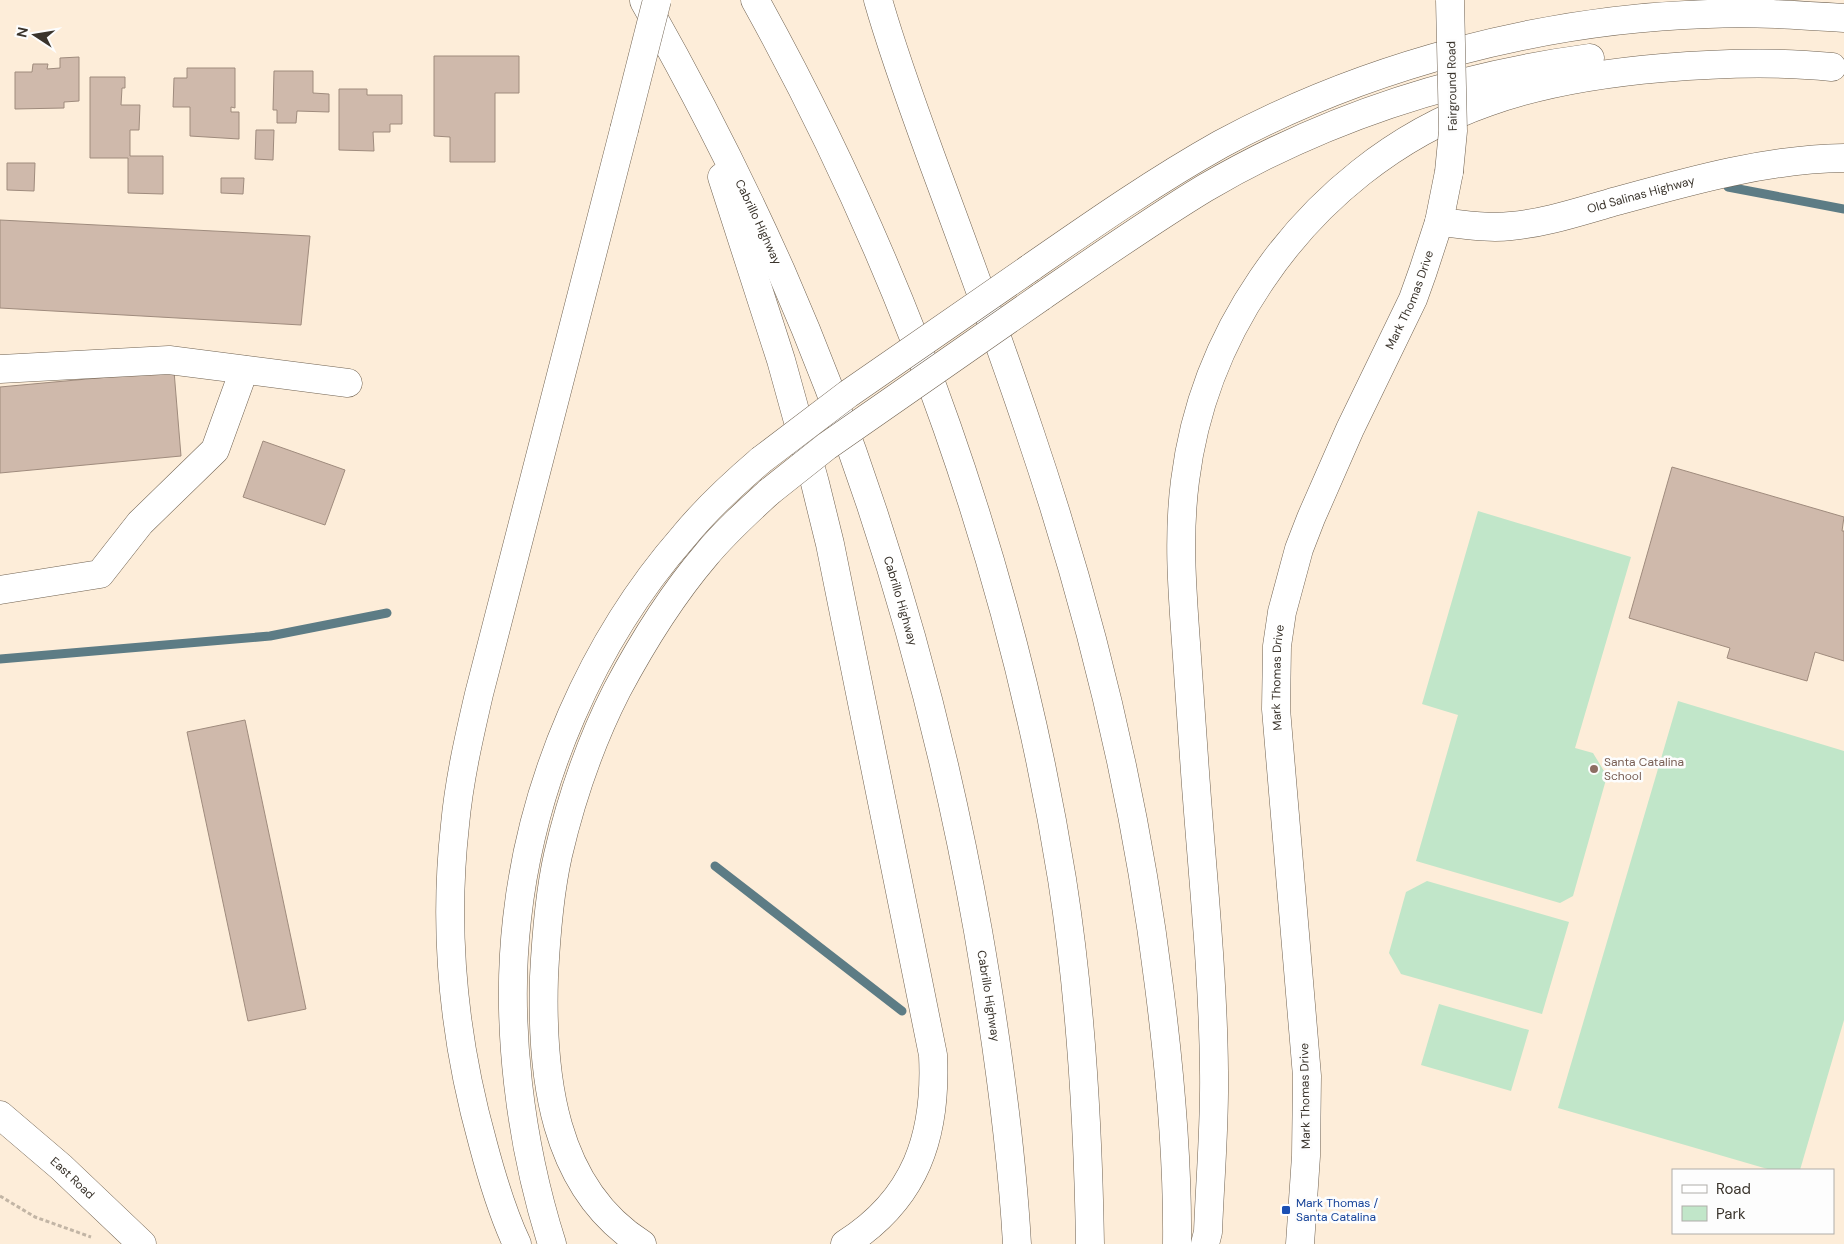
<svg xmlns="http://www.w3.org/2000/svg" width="1844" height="1244" font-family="'DM Sans',sans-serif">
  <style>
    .green { fill: #c1e6c9 }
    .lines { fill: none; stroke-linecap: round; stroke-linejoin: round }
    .stream { stroke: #5d7c85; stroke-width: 9 }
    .building { fill: #cfb9ab; stroke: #9f8b7d }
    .minor-casing { stroke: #706251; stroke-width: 29 }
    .highway-casing { stroke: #706251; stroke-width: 29 }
    .path { stroke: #c2b5a5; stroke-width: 3; stroke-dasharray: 4 2.5; stroke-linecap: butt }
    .minor { stroke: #fff; stroke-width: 28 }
    .highway { stroke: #fff; stroke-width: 28 }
    .minor-bridge-casing { stroke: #706251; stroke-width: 29; stroke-linecap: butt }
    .highway-bridge-casing { stroke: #706251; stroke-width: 29; stroke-linecap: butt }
    .minor-bridge { stroke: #fff; stroke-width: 28 }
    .highway-bridge { stroke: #fff; stroke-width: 28 }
    .education-dot { fill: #8d6e63; stroke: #fdfdfd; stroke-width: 2 }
    .transit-dot { fill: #1a4fb4; stroke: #fdfdfd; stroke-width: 2 }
    .labels { text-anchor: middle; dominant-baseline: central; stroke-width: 5; stroke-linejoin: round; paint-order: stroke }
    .street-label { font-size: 12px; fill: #3a342c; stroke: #fdfdfd }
    .education-label { font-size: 12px; fill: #785e54; stroke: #fdfdfd; text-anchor: start }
    .transit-label { font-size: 12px; fill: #164399; stroke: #fdfdfd; text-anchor: start }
  </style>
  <rect width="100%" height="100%" fill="#fdedd9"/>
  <g class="green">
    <path d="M1478,511L1631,557L1575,748L1593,753L1607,776L1573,896L1560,903L1416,861L1458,715L1422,704Z"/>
    <path d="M1678,701L1844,751V1020L1800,1170H1771L1558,1108Z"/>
    <path d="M1427,881L1569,922L1542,1014L1401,974L1389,953L1406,892Z"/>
    <path d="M1439,1004L1529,1030L1511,1091L1421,1065Z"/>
  </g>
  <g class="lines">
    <g class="stream">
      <path d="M1728,187L1844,209"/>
      <path d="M0,659L270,636L387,613"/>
      <path d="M715,866L902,1011"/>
    </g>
  </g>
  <g class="building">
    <path d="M434,56H519V93H495V162H450V137L434,136Z"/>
    <path d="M79,57V101L64,102V108L15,109V72H32L33,64H48L47,69L60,68V58Z"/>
    <path d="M187,68H235V108L231,107V112H239V139L190,136V107H173L174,78H187Z"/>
    <path d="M274,71H313V93L329,94V112L297,111L296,123H277V110H273Z"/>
    <path d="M90,77H125V88H122L121,105H140L139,130H130V156H163V194L128,193V158H90Z"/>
    <path d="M339,89H367V95H402V124H390V132H373L374,151L339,150Z"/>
    <path d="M256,130H274L273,160L255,159Z"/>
    <path d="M7,163H35L34,191L7,190Z"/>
    <path d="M221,178H244L243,194L221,193Z"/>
    <path d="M0,220L310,236L301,325L0,308Z"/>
    <path d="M174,371L181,456L0,473V387Z"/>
    <path d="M263,441L345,470L325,525L243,497Z"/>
    <path d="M1672,467L1844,517L1842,531H1844V661L1815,652L1807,681L1727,658L1730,648L1629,618Z"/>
    <path d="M245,720L306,1009L248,1021L187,732Z"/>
  </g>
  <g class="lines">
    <defs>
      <g id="minor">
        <path id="s1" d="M1439,222C1463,224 1487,229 1511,226C1545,223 1578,212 1610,203C1686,182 1765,159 1844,158"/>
        <path d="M0,369L169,360L348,383"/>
        <path d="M0,590L100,574L140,523L215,450L244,370"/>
        <path id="s2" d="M0,1115L61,1167L142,1244"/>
        <path id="s3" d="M1300,1244L1306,1156L1307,1076L1276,709L1277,646L1282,612L1299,549L1311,518L1350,429L1413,299L1423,271L1439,222L1449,172"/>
      </g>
      <g id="highway">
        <path d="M755,0C906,272 1013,572 1062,879C1081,1000 1088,1122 1090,1244"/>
        <path d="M878,0C894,56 914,110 934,165C967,254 1000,343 1030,433C1091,613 1136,798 1159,986C1170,1072 1178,1158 1177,1244"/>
        <path id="s4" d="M644,1C694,89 740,179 781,271C873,481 938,705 978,931C996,1035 1011,1139 1017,1244"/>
        <path d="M722,177L781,360L815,483L830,544L933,1055C937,1136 916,1199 845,1244"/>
        <path d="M1030,268C1092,225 1155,181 1221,144C1367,65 1543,19 1708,14C1754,12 1799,15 1844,18"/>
        <path d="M1041,297C1095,260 1149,222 1205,188C1323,119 1455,76 1590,58"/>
        <path d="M517,1244C502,1212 492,1178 483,1144C454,1040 443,932 455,825C459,781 469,737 479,694L624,130"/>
        <path d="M552,1244C520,1143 505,1024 517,919C532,781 592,641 684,536C707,508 733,484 761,460"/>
        <path d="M642,1244C552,1187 541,1074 544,977C546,936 549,895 558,855C571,799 591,741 617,690C642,643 671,596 706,555C725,532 747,512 769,492"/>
        <path d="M1205,1244L1208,1232C1210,1179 1215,1125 1214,1071C1213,971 1202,871 1195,772C1192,729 1189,686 1186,643C1182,588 1178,535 1185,481C1194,408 1221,339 1262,279C1316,199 1396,134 1488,102C1544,82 1603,73 1662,68C1719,63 1775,61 1832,67"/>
      </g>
    </defs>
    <use href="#minor" class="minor-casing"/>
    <use href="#highway" class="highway-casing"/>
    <path class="path" d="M0,1196L35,1217L91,1237"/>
    <use href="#minor" class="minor"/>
    <use href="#highway" class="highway"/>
    <defs>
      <path id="minor-bridge" d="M1449,172L1453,131L1450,0"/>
      <g id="highway-bridge">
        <path d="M624,130L657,0"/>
        <path d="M761,460L848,394L1030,268"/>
        <path d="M769,492L827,446L1041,297"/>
      </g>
    </defs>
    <use href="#minor-bridge" class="minor-bridge-casing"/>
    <use href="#highway-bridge" class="highway-bridge-casing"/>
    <use href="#minor-bridge" class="minor-bridge"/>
    <use href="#highway-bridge" class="highway-bridge"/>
  </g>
  <circle class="education-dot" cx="1594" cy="769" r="5"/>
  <rect class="transit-dot" x="1281" y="1205" width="10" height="10" rx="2.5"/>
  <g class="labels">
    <g class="street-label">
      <text transform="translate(1452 86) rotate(-91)">Fairground Road</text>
      <text stroke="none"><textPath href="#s1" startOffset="206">Old Salinas Highway</textPath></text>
      <text stroke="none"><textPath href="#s4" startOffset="249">Cabrillo Highway</textPath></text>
      <text stroke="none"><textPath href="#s3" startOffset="972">Mark Thomas Drive</textPath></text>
      <text stroke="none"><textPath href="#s4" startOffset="654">Cabrillo Highway</textPath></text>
      <text stroke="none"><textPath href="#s3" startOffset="568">Mark Thomas Drive</textPath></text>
      <text stroke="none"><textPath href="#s4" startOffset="1059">Cabrillo Highway</textPath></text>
      <text transform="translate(1305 1096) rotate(-91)">Mark Thomas Drive</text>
      <text stroke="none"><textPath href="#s2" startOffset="96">East Road</textPath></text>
    </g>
    <g class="education-label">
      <text x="1604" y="762">Santa Catalina<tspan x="1604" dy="14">School</tspan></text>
    </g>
    <g class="transit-label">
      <text x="1296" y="1203">Mark Thomas /<tspan x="1296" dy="14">Santa Catalina</tspan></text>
    </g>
  </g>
  <rect x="1672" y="1169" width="162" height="65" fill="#fdfdfd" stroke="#afada9"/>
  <rect x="1682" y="1185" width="25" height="8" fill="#ffffff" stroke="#afada9"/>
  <text x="1716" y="1194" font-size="15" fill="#3a342c">Road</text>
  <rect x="1682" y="1206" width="25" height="15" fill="#c1e6c9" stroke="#afada9"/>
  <text x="1716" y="1219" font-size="15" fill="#3a342c">Park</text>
  <g transform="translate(35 35) rotate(282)" stroke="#fdfdfd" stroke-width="4" paint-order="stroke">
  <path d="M0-4L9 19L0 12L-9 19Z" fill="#3a342c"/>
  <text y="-8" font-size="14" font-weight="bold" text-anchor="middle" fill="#3a342c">N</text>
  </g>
</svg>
